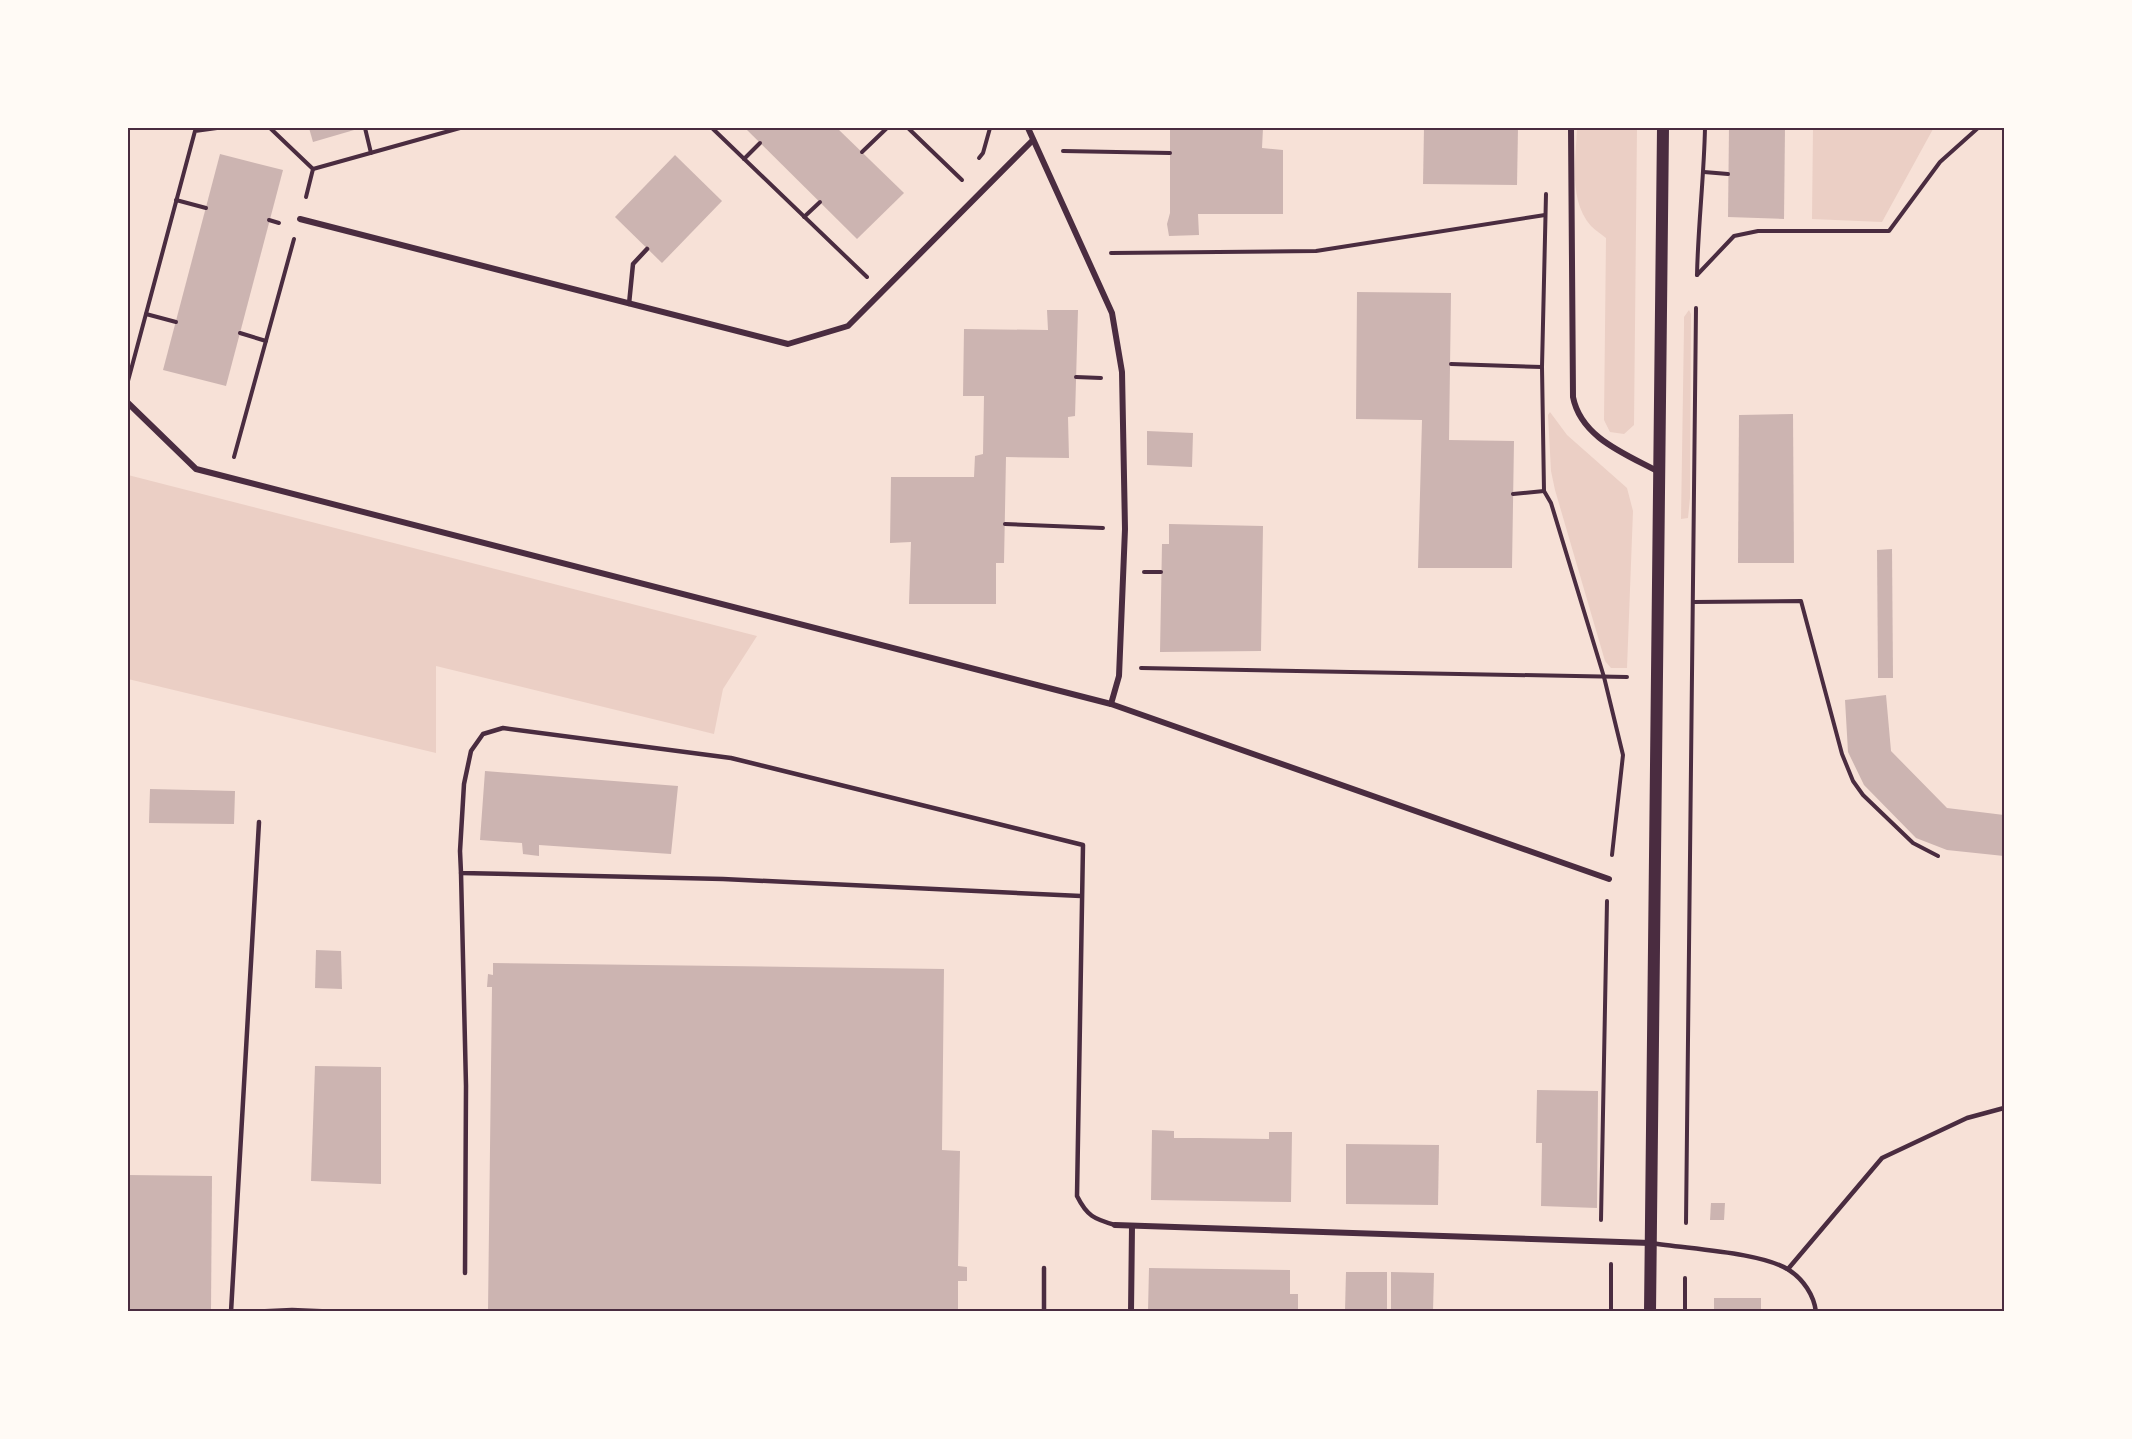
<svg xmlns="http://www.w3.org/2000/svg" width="2132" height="1439" font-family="'Golos Text',sans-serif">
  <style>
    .green { fill: #ebcfc5 }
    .building { fill: #ccb4b1 }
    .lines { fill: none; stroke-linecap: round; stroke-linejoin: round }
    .path { stroke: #4a2c40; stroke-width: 4 }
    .service { stroke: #4a2c40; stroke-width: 4.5 }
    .minor { stroke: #4a2c40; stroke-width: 6 }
    .secondary { stroke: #4a2c40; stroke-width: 12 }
    .neatline { fill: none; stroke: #4a2c40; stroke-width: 2 }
  </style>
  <rect width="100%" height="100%" fill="#f7e1d7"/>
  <g class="green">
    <path d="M1577,128H1637L1634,425L1624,434L1610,432L1604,420L1606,238C1601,234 1595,230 1591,226C1568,200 1576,159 1577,128Z"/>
    <path d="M1813,128H1937L1933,129L1882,222L1812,219Z"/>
    <path d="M1689,310L1691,314L1690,498L1688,518L1681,519L1684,327V317Z"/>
    <path d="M1550,412L1567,435L1627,488L1633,511L1627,668H1611L1605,661L1555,490L1551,471L1548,415Z"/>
    <path d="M128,475L167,485L757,636L723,689L714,734L436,666V753L128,679Z"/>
  </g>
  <g class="building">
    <path d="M309,128H361L313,142Z"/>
    <path d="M745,128H837L904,193L857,239Z"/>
    <path d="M1170,128H1263L1262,148L1283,150V214H1198L1199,235L1169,236L1167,224L1170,213Z"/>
    <path d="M1424,128H1518L1517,185L1423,184Z"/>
    <path d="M1729,128H1785L1784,219L1728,217Z"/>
    <path d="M220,154L283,170L226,386L163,370Z"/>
    <path d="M675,155L722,201L662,263L615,217Z"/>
    <path d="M1357,292L1451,293L1449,440L1514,441L1512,568H1418L1422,420L1356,419Z"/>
    <path d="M1047,310H1078L1075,416L1068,417L1069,458L1006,457L1004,563H996V604H909L911,542L890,543L891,477H974L975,456L983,454L984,396H963L964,329L1048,330Z"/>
    <path d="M1793,414L1794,563H1738L1739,415Z"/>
    <path d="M1147,431L1193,433L1192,467L1147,465Z"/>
    <path d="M1169,524L1263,526L1261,651L1160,652L1162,544H1169Z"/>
    <path d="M1892,549L1893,678H1878L1877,550Z"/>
    <path d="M1886,695L1891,751L1947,808L2004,815V856L1947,850L1916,838L1864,785L1848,752L1845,700Z"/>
    <path d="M485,771L678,786L671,854L539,845V856L523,854L522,843L480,840Z"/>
    <path d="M150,789L235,791L234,824L149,823Z"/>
    <path d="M316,950L341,951L342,989L315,988Z"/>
    <path d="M493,963L944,969L942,1150L960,1151L958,1266L967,1267V1281H958V1311H488L492,987H487L488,974L493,975Z"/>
    <path d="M315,1066L381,1067V1184L311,1181Z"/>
    <path d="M1537,1090L1598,1091L1597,1208L1541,1206L1542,1143H1536Z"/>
    <path d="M1152,1130L1174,1131V1138H1199L1269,1139V1132H1292L1291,1202L1151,1200Z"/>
    <path d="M1346,1144L1439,1145L1438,1205L1346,1204Z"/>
    <path d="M128,1175L212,1176L211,1311H128Z"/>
    <path d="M1711,1203H1725L1724,1220H1710Z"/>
    <path d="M1149,1268L1290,1270V1294H1298V1311H1148Z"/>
    <path d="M1346,1272H1387V1311H1345Z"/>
    <path d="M1391,1272L1434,1273L1433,1311H1391Z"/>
    <rect x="1714" y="1298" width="47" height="13"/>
  </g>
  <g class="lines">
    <g class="path">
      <path d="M270,128L313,169L306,197"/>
      <path d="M365,128L371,153"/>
      <path d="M712,128L867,277"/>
      <path d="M908,128L962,180"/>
      <path d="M1063,151L1170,153"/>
      <path d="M862,152L887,128"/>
      <path d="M979,158L983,153L990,128"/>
      <path d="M744,159L760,143"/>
      <path d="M313,169L460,128"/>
      <path d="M1704,172L1728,174"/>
      <path d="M1546,194L1542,367L1544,491L1551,503L1604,677L1623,755L1612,855"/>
      <path d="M176,200L206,208"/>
      <path d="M804,217L820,202"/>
      <path d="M269,220L279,223"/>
      <path d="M1111,253L1316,251L1545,215"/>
      <path d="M1697,275L1734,236L1758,231H1889L1940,162L1978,128"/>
      <path d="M1697,275C1698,226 1704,177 1705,128"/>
      <path d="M146,314L176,322"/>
      <path d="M240,333L266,341"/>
      <path d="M1451,364L1542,367"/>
      <path d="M1076,377L1101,378"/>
      <path d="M128,381L195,131L217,128"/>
      <path d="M234,457L294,239"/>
      <path d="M1513,494L1544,491"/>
      <path d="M1005,524L1103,528"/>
      <path d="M1144,572H1161"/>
      <path d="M1693,602L1801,601L1842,754L1853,781L1863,795L1913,843L1938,856"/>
      <path d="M1141,668L1627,677"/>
      <path d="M1601,1220L1607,901"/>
      <path d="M1686,1223L1696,308"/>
      <path d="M1611,1264V1312"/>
      <path d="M1685,1312V1278"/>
    </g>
    <g class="service">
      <path d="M629,304L633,264L647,249"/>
      <path d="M461,873L466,1086L465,1273"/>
      <path d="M1081,896L723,879L461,873L460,851L464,784L471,751L483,734L503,728L731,758L1083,845L1077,1196C1087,1216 1094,1219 1115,1225"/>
      <path d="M1652,1243C1687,1249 1761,1252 1789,1270C1803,1279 1814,1295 1816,1312"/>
      <path d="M1788,1269L1882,1158L1967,1118L2004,1108"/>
      <path d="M231,1312L259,822"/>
      <path d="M246,1312L292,1310L340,1312"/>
      <path d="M1044,1312V1268"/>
    </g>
    <g class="minor">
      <path d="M1028,128L1112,313L1122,372L1125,529L1119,676L1111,704"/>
      <path d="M1571,128L1573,397C1581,438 1626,454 1659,472"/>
      <path d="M300,219L788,344L848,326L1033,140"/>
      <path d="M128,403L196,469L1111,704L1609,879"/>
      <path d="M1115,1225L1650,1243"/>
      <path d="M1131,1312L1132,1226"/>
    </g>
    <path class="secondary" d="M1650,1312L1663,128"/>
  </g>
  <rect width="2132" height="1439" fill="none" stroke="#fffaf5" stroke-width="258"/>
  <rect x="129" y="129" width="1874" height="1181" class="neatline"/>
</svg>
